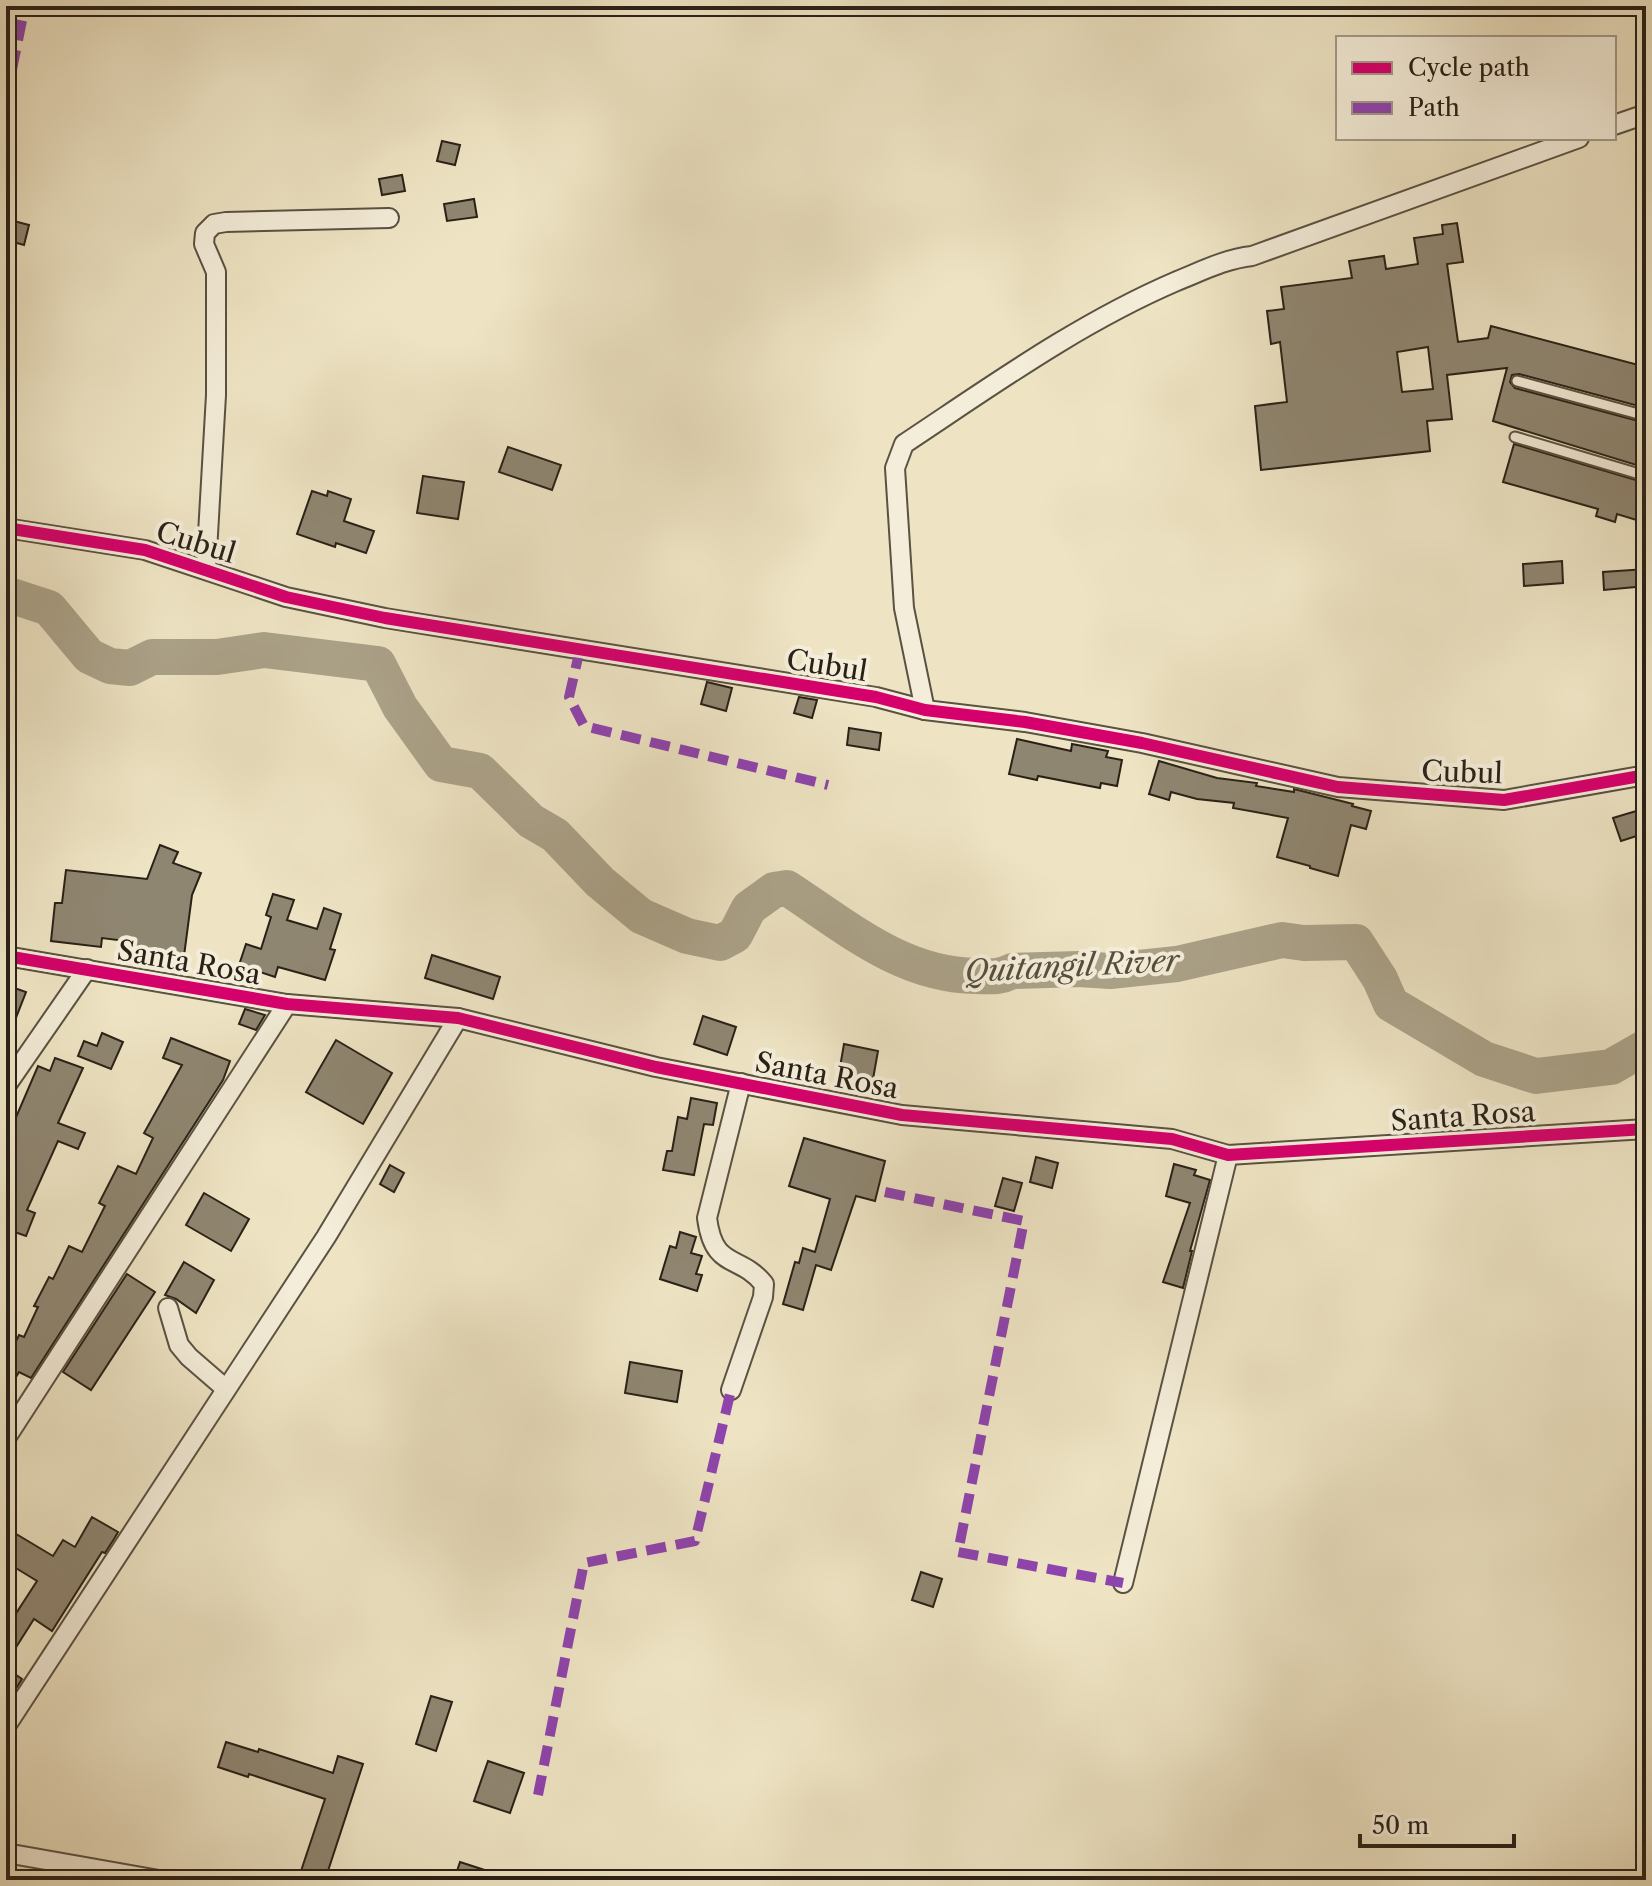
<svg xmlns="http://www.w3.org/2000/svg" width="1652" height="1886" font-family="'Libre Caslon Text',serif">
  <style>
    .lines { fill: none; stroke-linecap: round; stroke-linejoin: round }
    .river { stroke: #aba289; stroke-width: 36 }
    .building { fill: #8f8671; stroke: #292117; stroke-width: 2; fill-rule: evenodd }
    .service-casing { stroke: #5a5242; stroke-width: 13 }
    .minor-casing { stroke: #5a5242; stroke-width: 22 }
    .service { stroke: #f4edd9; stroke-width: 9 }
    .minor { stroke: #f4edd9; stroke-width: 18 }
    .quiet { stroke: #8e44ad; stroke-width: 10; stroke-dasharray: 20 10; stroke-linecap: butt }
    .cycleway-casing { stroke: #f4edd9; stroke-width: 17 }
    .cycleway { stroke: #d6006c; stroke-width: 12 }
    .labels { text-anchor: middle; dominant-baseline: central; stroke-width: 8; stroke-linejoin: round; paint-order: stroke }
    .street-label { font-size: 28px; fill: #292117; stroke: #f4edd9 }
    .water-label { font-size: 30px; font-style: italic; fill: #564e3f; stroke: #f4edd9 }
  </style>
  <rect width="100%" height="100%" fill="#eee4c4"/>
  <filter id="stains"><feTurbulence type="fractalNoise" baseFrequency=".0025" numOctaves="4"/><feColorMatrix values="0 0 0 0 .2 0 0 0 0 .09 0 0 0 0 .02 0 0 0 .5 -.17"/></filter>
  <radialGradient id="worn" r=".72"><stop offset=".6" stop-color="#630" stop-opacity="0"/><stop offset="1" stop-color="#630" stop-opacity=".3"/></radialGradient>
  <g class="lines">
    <path class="river" d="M6,594L49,608L89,656L110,666L130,668L152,657H217L264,650L378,664L400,707L441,764L480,771L531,821L555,835L600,882L641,916L687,936L720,943L735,935L749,908L774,890L787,888C847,927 901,975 976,976C989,976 1000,978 1012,971L1079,969L1110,971L1177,964L1282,940L1304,943L1356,942L1380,979L1391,1004L1484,1059L1536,1076L1611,1067L1646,1047"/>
  </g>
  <g class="building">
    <path d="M442,141L460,145L455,165L437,161Z"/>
    <path d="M402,175L405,191L382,195L379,179Z"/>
    <path d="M474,199L477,217L447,221L444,204Z"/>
    <path d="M6,219L29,225L24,245L6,240Z"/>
    <path d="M1457,223L1463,262L1447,264L1458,342L1488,338L1491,326L1646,367V408L1519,374L1512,375L1510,382L1515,388L1646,423V468L1493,421L1507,368L1447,375L1452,419L1427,421L1430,451L1261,470L1255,406L1287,402L1280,342L1271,344L1267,311L1284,309L1281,287L1352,278L1349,261L1384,256L1386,269L1418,264L1414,238L1443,234L1442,225ZM1428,347L1433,389L1402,392L1397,352Z"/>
    <path d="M1514,444L1646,483V523L1617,514L1615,522L1596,516L1598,509L1503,482Z"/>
    <path d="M508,447L561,465L552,490L499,472Z"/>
    <path d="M423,476L464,482L458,519L417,513Z"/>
    <path d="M312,491L327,496L328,491L351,499L344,521L374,531L366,553L336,543L335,547L297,534Z"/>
    <path d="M1562,561L1563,583L1524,586L1523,564Z"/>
    <path d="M1646,569V586L1604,590L1603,572Z"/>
    <path d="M707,682L732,688L726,711L701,704Z"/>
    <path d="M799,697L817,700L812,718L794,713Z"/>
    <path d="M849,728L881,733L879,750L847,745Z"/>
    <path d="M1017,739L1071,751L1072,744L1108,751L1106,757L1122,760L1117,786L1101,783L1100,788L1038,776L1037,780L1009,774Z"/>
    <path d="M1159,761L1217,778L1257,783L1256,786L1294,792V789L1353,804L1352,806L1371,811L1366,829L1351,825L1338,876L1310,868V866L1277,857L1288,818L1233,808L1234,803L1197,799L1171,792L1169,800L1149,794Z"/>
    <path d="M1646,808V833L1621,841L1613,818Z"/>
    <path d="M160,845L178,852L173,863L201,873L192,895L184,956L132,952L134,942L102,938L101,947L51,941L55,903H62L66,870L147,879Z"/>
    <path d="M273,894L294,900L287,920L317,929L324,908L341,914L330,949L335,950L325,980L278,967L275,977L239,965L246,944L261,949L271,917L266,915Z"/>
    <path d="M432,955L500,977L493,999L425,978Z"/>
    <path d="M6,985L26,992L7,1041L6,1040Z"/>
    <path d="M245,1009L265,1015L256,1030L239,1024Z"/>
    <path d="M703,1016L736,1027L727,1055L694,1044Z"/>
    <path d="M102,1033L123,1042L111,1069L78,1056L84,1041L97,1046Z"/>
    <path d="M171,1038L230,1061L223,1080L31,1378L19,1372L6,1394V1362L19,1335L24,1337L38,1307L34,1306L49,1277L53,1279L69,1246L82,1252L105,1206L99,1203L118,1166L136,1174L153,1138L144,1133L182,1065L163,1058Z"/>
    <path d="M336,1040L392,1073L363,1124L306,1092Z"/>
    <path d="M844,1044L878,1051L873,1079L839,1073Z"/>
    <path d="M55,1058L83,1068L58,1123L85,1133L78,1149L58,1141L27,1210L35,1213L26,1236L6,1229V1127L11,1129L38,1066L50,1071Z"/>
    <path d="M691,1098L717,1103L713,1125L704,1124L694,1175L663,1170L667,1151H672L678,1117L687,1119Z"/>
    <path d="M804,1138L885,1161L875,1201L856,1196L831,1270L816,1265L803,1310L783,1304L795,1262L799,1263L803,1248L815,1252L830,1199L789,1186Z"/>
    <path d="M1036,1157L1058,1163L1052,1188L1030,1182Z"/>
    <path d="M1174,1164L1196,1170L1194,1175L1210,1180L1190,1251H1192L1183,1288L1163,1282L1190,1203L1166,1196Z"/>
    <path d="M390,1165L404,1173L394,1192L380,1184Z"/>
    <path d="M1003,1178L1022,1183L1014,1211L995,1206Z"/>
    <path d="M204,1193L249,1219L231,1251L186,1225Z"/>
    <path d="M680,1232L696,1237L691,1253L702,1256L696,1274L702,1275L697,1291L660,1279L670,1246L676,1248Z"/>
    <path d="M184,1262L214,1280L196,1313L176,1299L165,1295Z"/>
    <path d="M127,1274L155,1292L91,1390L63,1372Z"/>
    <path d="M630,1362L682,1371L677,1402L625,1393Z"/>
    <path d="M92,1517L118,1532L114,1539L105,1553L102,1552L52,1631L34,1619L6,1663V1613L13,1618L37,1581L6,1562V1528L53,1556L63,1540L75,1547Z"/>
    <path d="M921,1572L942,1579L933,1607L912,1600Z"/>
    <path d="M6,1668L22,1679L12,1695L6,1691Z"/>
    <path d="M431,1696L452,1702L436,1751L416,1744Z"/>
    <path d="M226,1742L258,1752L259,1749L333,1773L338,1756L363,1764L325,1880H298L325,1799L249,1774L248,1777L218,1767Z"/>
    <path d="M488,1761L524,1773L510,1813L474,1801Z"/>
    <path d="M460,1862L506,1877L505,1880H454Z"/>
  </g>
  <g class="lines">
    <defs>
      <g id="service">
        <path d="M1517,381L1646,416"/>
        <path d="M1515,437L1646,476"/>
      </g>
      <g id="minor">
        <path d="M1614,125L1646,114"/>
        <path d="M6,528L145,550L286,597L385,618L876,697L925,710L1025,722L1142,743L1338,787L1504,800L1646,775"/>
        <path d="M206,569L216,395V272L204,244L205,233L214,224L226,222L389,218"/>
        <path d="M925,710L904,608L895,468L904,444C993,385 1079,323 1177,281C1202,271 1225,259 1252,256L1579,138"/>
        <path d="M6,956L287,1004L458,1018L656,1067L902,1115L1172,1139L1228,1155L1646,1129"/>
        <path d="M6,1086L87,969"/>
        <path d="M168,1308L179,1345L189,1357L226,1389"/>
        <path d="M731,1390L763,1297L764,1284C739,1253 714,1271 707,1218L741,1083"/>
        <path d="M6,1438L287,1004"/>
        <path d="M1123,1583L1228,1155"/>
        <path d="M6,1726L326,1237L458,1018"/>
        <path d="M6,1853L159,1880"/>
      </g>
    </defs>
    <use href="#service" class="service-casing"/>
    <use href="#minor" class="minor-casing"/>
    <use href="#service" class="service"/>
    <use href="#minor" class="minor"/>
    <g class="quiet">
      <path d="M6,99L25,6"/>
      <path d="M580,649L569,697L584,726L828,785"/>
      <path d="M885,1192L1024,1221L958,1552L1123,1583"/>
      <path d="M538,1795L584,1563L695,1541L731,1390"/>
    </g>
    <defs>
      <g id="cycleway">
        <path d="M6,528L145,550L286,597L385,618L876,697L925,710L1025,722L1142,743L1338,787L1504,800L1646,775"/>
        <path d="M6,956L287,1004L458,1018L656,1067L902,1115L1172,1139L1228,1155L1646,1129"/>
      </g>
    </defs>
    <use href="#cycleway" class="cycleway-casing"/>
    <use href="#cycleway" class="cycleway"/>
  </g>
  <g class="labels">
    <g class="street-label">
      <text transform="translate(196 542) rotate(17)">Cubul</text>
      <text transform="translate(827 665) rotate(9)">Cubul</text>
      <text transform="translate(1462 772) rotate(2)">Cubul</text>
      <text transform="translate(189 962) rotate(10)">Santa Rosa</text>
      <text transform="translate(827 1075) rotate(11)">Santa Rosa</text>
      <text transform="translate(1463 1116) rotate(-4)">Santa Rosa</text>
    </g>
    <g class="water-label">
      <text transform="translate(1072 966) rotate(-3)">Quitangil River</text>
    </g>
  </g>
  <rect width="1652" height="1886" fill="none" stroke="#eee4c4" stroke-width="32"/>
  <rect x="8" y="8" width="1636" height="1870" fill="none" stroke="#292117" stroke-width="4"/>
  <rect x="16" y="16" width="1620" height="1854" fill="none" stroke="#292117" stroke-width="2"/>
  <rect x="1336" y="36" width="280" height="104" fill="#f4edd9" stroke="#a39b8b" stroke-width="2"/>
  <rect x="1352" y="62" width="40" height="12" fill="#d6006c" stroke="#a39b8b" stroke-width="2"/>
  <text x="1408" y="76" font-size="24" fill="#292117">Cycle path</text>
  <rect x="1352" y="102" width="40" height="12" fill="#8e44ad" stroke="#a39b8b" stroke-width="2"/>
  <text x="1408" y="116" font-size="24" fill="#292117">Path</text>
  <path d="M1360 1834v12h154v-12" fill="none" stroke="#292117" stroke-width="4"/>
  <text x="1372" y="1834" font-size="24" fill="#292117" stroke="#f4edd9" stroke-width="6" paint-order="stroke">50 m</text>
  <rect width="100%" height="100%" filter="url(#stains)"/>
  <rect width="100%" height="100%" fill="url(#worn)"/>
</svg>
